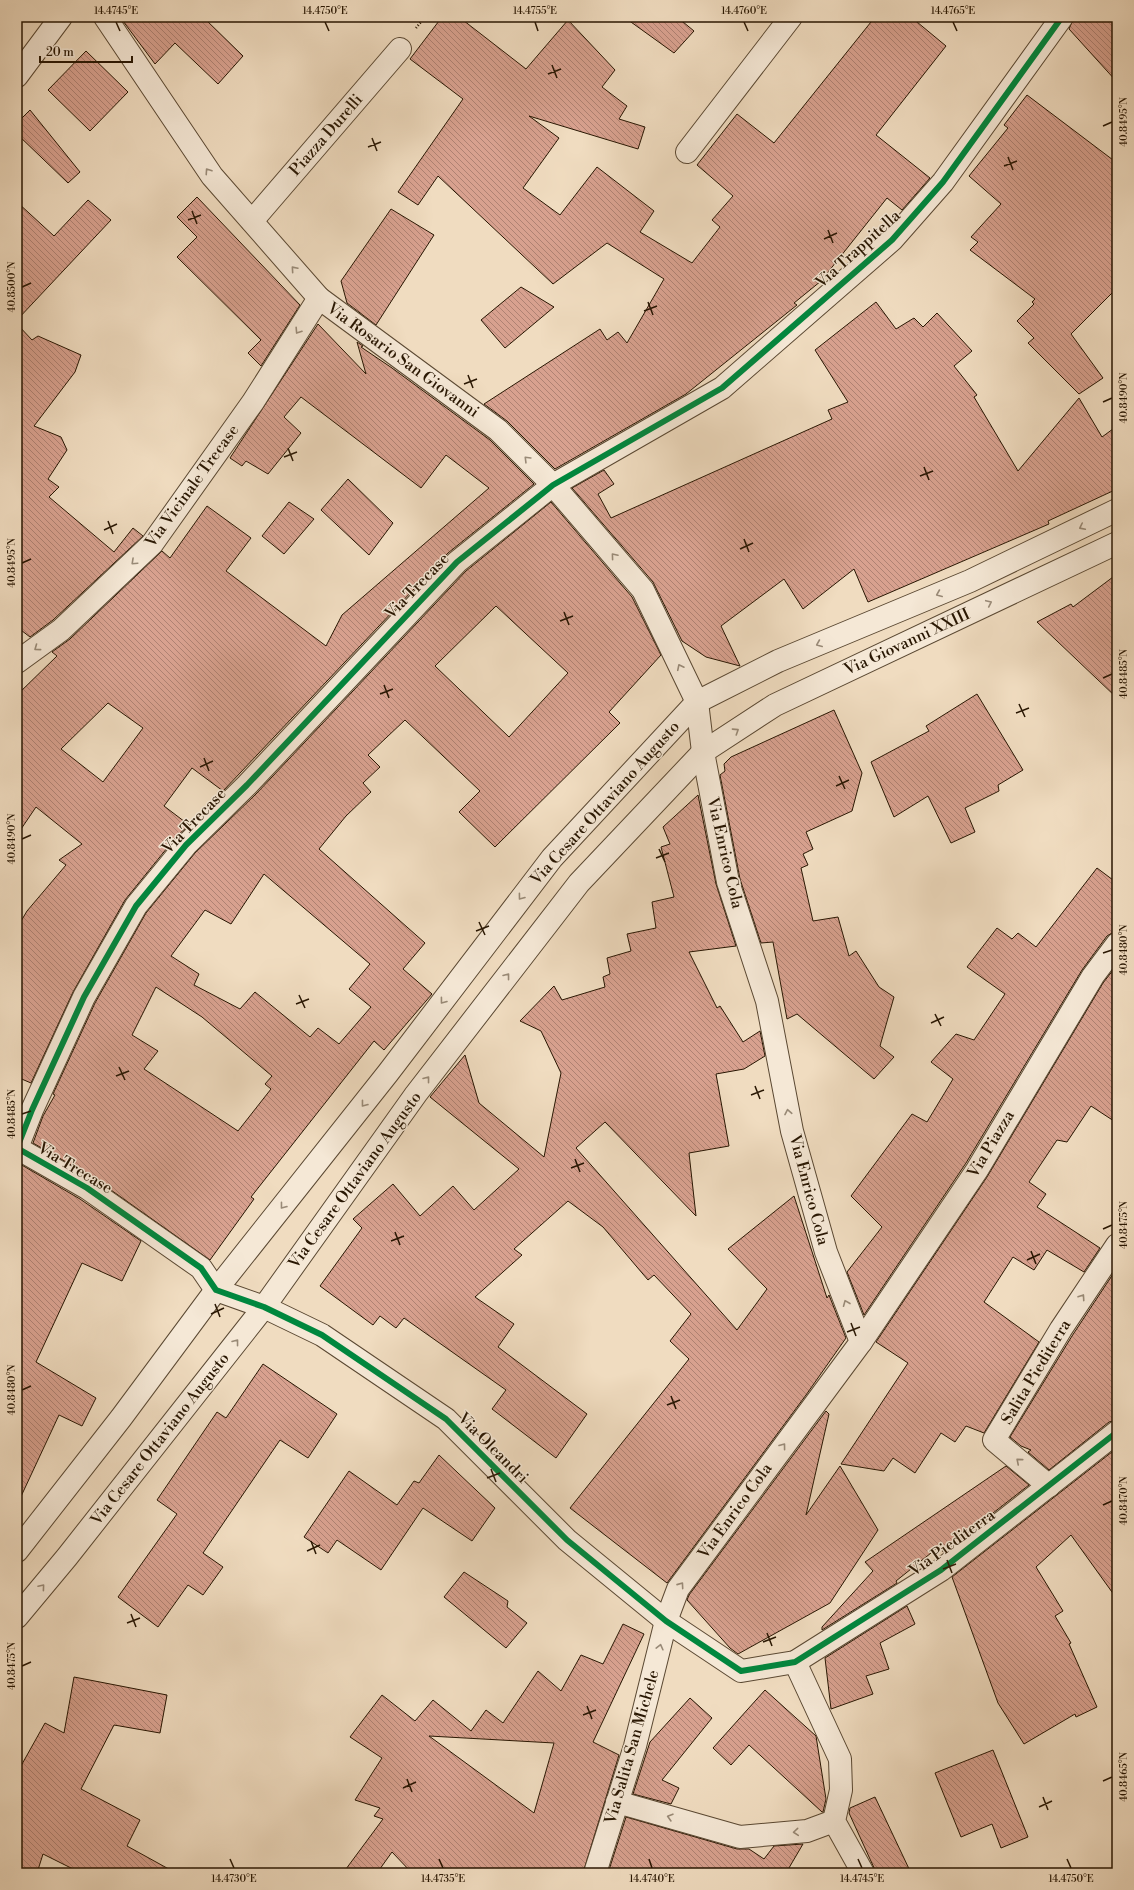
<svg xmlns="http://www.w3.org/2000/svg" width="1134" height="1890" font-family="'Libre Bodoni',serif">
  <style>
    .building { fill: url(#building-back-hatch); stroke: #281602; fill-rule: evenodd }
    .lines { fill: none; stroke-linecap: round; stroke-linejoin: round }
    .minor-casing { stroke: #5a4832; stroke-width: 24 }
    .path { stroke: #281602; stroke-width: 2.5; stroke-dasharray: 1 2; stroke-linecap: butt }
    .minor { stroke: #f5e8d6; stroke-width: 22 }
    .cycleway-casing { stroke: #f5e8d6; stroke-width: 8 }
    .cycleway { stroke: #00873e; stroke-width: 6 }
    .oneway { stroke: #998a77 }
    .ticks { fill: none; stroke: #281602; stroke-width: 1.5 }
    .labels { text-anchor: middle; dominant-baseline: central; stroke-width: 3; stroke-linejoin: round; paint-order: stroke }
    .street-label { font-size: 16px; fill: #281602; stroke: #f5e8d6 }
    .neatline { fill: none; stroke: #281602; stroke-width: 1.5 }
    .ticks-label { font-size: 10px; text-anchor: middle; fill: #281602 }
  </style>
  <defs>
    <pattern id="building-back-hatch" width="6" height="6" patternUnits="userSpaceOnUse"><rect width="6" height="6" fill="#d8a18f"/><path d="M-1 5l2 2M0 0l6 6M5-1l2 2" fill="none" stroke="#af8273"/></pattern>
  </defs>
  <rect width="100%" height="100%" fill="#f0dcc0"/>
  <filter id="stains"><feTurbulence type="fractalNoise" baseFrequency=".005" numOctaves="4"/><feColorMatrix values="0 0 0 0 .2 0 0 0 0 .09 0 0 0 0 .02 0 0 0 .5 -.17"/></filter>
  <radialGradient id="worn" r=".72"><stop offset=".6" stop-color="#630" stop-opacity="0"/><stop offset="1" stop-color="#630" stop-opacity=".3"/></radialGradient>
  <g class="building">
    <path d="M120,17H203L243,56L218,84L175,43L155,64Z"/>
    <path d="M442,17H459L526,69L568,20L615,70L602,87L627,106L619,119L645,127L638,149L529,116L559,138L523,188L560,215L597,167L654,211L640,232L692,263L720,227L712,220L733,196L697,165L737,114L774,143L875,17H911L946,46L876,135L930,178L902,210L887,198L821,281L794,303L797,305L686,394L555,469L507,421L484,404L600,329L607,340L618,332L627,343L664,279L607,243L553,284L438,176L418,205L398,192L463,99L410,59Z"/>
    <path d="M624,17H677L694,31L674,53Z"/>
    <path d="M1074,17H1117V82L1069,29Z"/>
    <path d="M86,51L128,92L90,131L48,90Z"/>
    <path d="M1027,95L1117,163V288L1071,334L1103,378L1079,394L1028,343L1034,338L1017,321L1034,304L1032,302L1035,299L970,250L978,242L971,237L1001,204L969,176L1008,128L1004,125Z"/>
    <path d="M30,110L80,172L68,183L17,134V123Z"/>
    <path d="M197,197L300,305L261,366L248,353L261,340L177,257L197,237L177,217Z"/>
    <path d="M88,200L111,220L17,320V202L54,236Z"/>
    <path d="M391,209L434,235L376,325L347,303L341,281Z"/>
    <path d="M521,287L554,307L505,348L481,320Z"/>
    <path d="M876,302L896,329L914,318L923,327L937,313L972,351L954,366L977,395L974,397L1018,471L1079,398L1102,437L1117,426V489L1048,521L1049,524L868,602L854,569L803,609L784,579L721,626L740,666L706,657L682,641L653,582L572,488L604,470L614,484L598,494L611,518L832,419L828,410L848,402L815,350Z"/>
    <path d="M17,324L32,340L38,336L81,355L75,372L34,426L61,437L67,450L48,479L59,487L49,497L114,552L133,528L143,536L53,620L30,637L17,627Z"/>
    <path d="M318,324L366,374L357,342L363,346L361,347L392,368L490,440L534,484L448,553L223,791L192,768L164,806L189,825L176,837L125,900L73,992L31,1083L17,1077V928L27,911L66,865L59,860L82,844L36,807L17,835V695L57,656L52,652L70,639L162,551L170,558L207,506L251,538L226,571L326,646L342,615L489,488L446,455L421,488L301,397L284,417L301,433L268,474L246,461L242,466L230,458ZM108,703L143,728L103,782L61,749Z"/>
    <path d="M348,479L393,523L369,555L321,510Z"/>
    <path d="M289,502L314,519L284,554L262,536Z"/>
    <path d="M551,502L632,597L661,655L609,712L620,723L495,847L459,812L480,791L405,720L368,755L380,767L363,783L371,792L346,816L319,849L425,943L403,969L432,994L384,1050L374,1041L251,1197L254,1199L210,1260L94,1178L33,1143L43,1116L55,1095L53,1094L95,1003L146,913L195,853L256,794L466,571ZM496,606L568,673L509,737L435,666ZM264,874L370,964L349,989L371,1007L339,1044L318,1028L310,1037L255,992L240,1009L194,985L199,974L171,956L205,910L231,924ZM156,987L202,1017L272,1076L265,1084L271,1089L238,1131L144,1069L158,1051L132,1035Z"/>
    <path d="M1117,574V698L1037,622L1071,604L1073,607Z"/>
    <path d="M977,694L1023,770L998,785L999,791L965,808L975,832L951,843L928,796L894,817L871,762L929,731L926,726Z"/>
    <path d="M834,710L862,773L852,811L806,832L813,849L803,854L808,865L801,868L813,921L838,917L849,956L856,951L879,987L894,997L880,1046L894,1057L874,1079L797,1014L787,1019L773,942L761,943L740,879L720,775L725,771L724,764L731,757Z"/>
    <path d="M698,795L716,884L736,946L689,952L717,1008L720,1006L743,1042L760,1031L765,1056L744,1069L716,1074L729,1146L689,1153L696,1216L605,1122L576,1148L737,1330L767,1289L728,1249L794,1196L827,1298L829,1295L846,1338L806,1395L667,1583L570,1508L689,1359L670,1341L691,1314L654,1275L648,1280L603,1227L568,1201L514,1249L522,1255L475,1297L514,1324L498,1347L587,1414L556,1458L492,1409L506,1390L404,1318L396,1328L380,1316L373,1325L320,1286L362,1228L353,1219L393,1184L420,1216L453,1186L474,1210L519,1169L430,1097L465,1055L479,1103L544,1157L561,1073L541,1031L520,1021L554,986L562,1000L605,987L603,977L610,974L607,958L631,951L627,934L656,928L652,902L674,897L661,847L670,844L663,827Z"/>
    <path d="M1097,868L1117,883V932L1112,933L1107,936L1082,970L966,1163L864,1315L847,1272L882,1227L851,1196L912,1114L927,1122L953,1079L931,1062L956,1034L974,1040L1005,994L967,967L997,928L1012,939L1018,933L1036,947Z"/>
    <path d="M1117,965V1123L1091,1106L1067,1142L1057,1140L1029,1182L1046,1194L1037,1207L1100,1248L1084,1272L1047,1250L1034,1270L1013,1257L984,1302L1039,1342L984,1433L966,1426L955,1442L941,1433L915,1473L893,1458L884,1471L841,1464L908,1363L876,1342L987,1177L1103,983Z"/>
    <path d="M20,1164L80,1199L141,1241L122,1281L82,1263L36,1362L96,1398L82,1426L59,1415L17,1505V1173Z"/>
    <path d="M1117,1268V1420L1109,1422L1049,1470L1028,1452L1031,1450L1021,1446L1010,1437L1072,1336Z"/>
    <path d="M263,1364L337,1414L308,1458L280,1440L203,1553L223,1567L203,1595L188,1585L158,1627L118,1597L177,1514L157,1500L217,1412L226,1418Z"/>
    <path d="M826,1411L829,1414L806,1515L840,1466L878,1530L830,1603L738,1654L730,1648L687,1600L689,1595Z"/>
    <path d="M1117,1448V1599L1071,1535L1036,1567L1063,1611L1055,1616L1071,1643L1069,1644L1097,1707L1076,1717L1075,1714L1024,1744L998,1703L952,1577Z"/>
    <path d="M439,1455L495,1508L472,1541L423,1508L381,1570L337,1540L328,1553L304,1537L349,1471L397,1505L414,1481L419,1483Z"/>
    <path d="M1006,1466L1029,1485L943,1552L941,1545L896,1581L897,1583L822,1630V1627L873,1571L865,1562Z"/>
    <path d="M464,1572L508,1601L507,1607L527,1623L506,1648L444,1597Z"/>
    <path d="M907,1606L915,1624L880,1643L889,1669L866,1676L873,1694L831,1709L825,1658Z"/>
    <path d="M623,1624L644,1634L593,1742L619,1755L583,1873H412L392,1852L377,1873H343L383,1819L374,1816L380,1808L355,1800L382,1758L350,1737L382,1695L415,1721L433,1700L471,1731L486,1710L503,1723L538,1671L561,1691L581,1655L603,1664ZM429,1736L554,1743L534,1813Z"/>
    <path d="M74,1677L167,1695L160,1733L114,1725L81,1789L140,1820L127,1846L176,1873H81L43,1854L37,1873H17V1773L45,1723L64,1733Z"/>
    <path d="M765,1690L816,1736L826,1799L823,1812H822L749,1745L731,1765L713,1748Z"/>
    <path d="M690,1698L712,1718L662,1780L679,1788L671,1804L633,1794L650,1742Z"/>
    <path d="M993,1750L1028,1837L1001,1848L992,1824L961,1837L935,1773Z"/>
    <path d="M875,1797L911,1873H876L875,1870L849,1813L850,1808Z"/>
    <path d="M626,1817L737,1849H749L764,1859L774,1846L803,1844L786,1873H608Z"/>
  </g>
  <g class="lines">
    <defs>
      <g id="minor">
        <path d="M105,17L212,176L319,298L498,430L553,485L643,590L697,702L703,752L728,882L767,1001L792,1131L826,1252L861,1342L678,1589L666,1621L635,1746L595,1873"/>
        <path d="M1062,17L943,182L892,240L722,388L553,485L457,562L247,785L186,845L136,906L84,997L32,1110L17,1148L87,1188L201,1268L216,1290L264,1307L322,1335L446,1419L567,1540L666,1621L741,1671L795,1662L941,1570L1117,1432"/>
        <path d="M17,76L61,17"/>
        <path d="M687,152L791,17"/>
        <path d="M252,221L400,49"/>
        <path d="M17,662L61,630L152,544L253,402L319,298"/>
        <path d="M861,1342L977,1170L1093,976L1117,944"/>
        <path d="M1049,1486L994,1440L1061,1329L1117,1245"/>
        <path d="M17,1551L121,1418L216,1290L388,1073L552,858L697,702L778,661L970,581L1117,510"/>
        <path d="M17,1617L67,1557L264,1307L416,1094L579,883L703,752L775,705L1117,543"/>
        <path d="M795,1662L840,1759L841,1790L834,1821L863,1873"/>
        <path d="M617,1802L740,1837L807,1831L834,1821"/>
      </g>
    </defs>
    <use href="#minor" class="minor-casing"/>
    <path class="path" d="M416,28L425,17"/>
    <use href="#minor" class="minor"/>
    <defs>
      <path id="cycleway" d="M1062,17L943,182L892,240L722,388L553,485L457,562L247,785L186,845L136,906L84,997L32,1110L17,1148L87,1188L201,1268L216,1290L264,1307L322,1335L446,1419L567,1540L666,1621L741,1671L795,1662L941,1570L1117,1432"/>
    </defs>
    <use href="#cycleway" class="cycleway-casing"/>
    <use href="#cycleway" class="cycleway"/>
  </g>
  <defs><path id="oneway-chevron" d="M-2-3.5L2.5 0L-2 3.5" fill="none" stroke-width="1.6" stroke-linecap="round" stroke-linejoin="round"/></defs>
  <g class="oneway">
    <use href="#oneway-chevron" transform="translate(208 171) rotate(-124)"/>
    <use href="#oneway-chevron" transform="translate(294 269) rotate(-131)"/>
    <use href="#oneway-chevron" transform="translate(298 331) rotate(123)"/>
    <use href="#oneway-chevron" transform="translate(527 459) rotate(-135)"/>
    <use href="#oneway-chevron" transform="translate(1082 527) rotate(154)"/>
    <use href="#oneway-chevron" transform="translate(614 556) rotate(-130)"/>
    <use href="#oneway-chevron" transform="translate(134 562) rotate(137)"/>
    <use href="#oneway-chevron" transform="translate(939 594) rotate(157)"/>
    <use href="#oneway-chevron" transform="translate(989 603) rotate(-25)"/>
    <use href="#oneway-chevron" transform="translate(819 644) rotate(157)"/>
    <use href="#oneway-chevron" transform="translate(37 648) rotate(144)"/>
    <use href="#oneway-chevron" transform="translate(680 667) rotate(-116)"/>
    <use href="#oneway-chevron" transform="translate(736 731) rotate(-33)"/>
    <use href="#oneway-chevron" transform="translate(521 897) rotate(127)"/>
    <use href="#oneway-chevron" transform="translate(507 976) rotate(-52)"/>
    <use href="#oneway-chevron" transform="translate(443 1001) rotate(127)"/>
    <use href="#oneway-chevron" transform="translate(427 1079) rotate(-52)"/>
    <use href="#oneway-chevron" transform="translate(364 1104) rotate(128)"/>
    <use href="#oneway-chevron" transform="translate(788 1112) rotate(-101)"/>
    <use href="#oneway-chevron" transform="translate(283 1206) rotate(128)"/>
    <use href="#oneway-chevron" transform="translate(1082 1297) rotate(-56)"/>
    <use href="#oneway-chevron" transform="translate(846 1303) rotate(-112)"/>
    <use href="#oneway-chevron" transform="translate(236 1342) rotate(-52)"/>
    <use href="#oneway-chevron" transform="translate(783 1446) rotate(-53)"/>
    <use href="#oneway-chevron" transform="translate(1019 1461) rotate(-140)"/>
    <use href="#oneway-chevron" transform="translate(681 1585) rotate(-55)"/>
    <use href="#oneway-chevron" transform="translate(42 1587) rotate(-50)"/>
    <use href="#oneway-chevron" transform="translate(660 1647) rotate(-76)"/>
    <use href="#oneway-chevron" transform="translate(670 1817) rotate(-164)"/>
    <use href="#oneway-chevron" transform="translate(796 1832) rotate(175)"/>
  </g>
  <path class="ticks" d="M116,22L120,31M325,22L329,31M535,22L538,31M744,22L748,31M953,22L957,31M552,65L557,78M548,74L561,69M1103,126L1112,122M372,138L377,151M368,147L381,142M1008,157L1013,170M1004,166L1017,161M192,211L197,224M188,220L201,215M828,230L833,243M824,239L837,233M22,287L31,283M648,302L653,315M644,311L657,306M468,375L473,388M464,384L477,379M1103,402L1112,398M288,448L293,461M284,457L297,452M924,467L929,480M920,476L933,471M108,521L113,534M104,530L117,524M744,539L749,552M740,549L753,543M22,563L31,559M564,612L569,625M560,621L573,616M1103,678L1112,674M384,685L389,698M380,694L393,689M1019,704L1025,717M1016,713L1029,708M204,758L209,771M200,767L213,761M839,776L845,789M836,786L849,780M22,839L31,835M659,849L665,862M656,858L669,853M479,922L485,935M476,931L489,926M1103,953L1112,950M299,995L305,1008M296,1004L309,999M935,1014L941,1026M931,1023L944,1017M119,1067L125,1080M116,1076L129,1071M755,1086L760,1099M751,1095L764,1090M22,1114L31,1111M575,1159L580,1172M571,1168L584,1163M1103,1229L1112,1225M395,1232L400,1245M391,1241L404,1236M1031,1251L1036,1264M1027,1260L1040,1254M215,1304L220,1317M211,1314L224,1308M851,1323L856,1336M847,1332L860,1327M22,1390L31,1386M671,1396L676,1409M667,1405L680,1400M491,1469L496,1482M487,1478L500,1473M1103,1505L1112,1501M311,1541L316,1554M307,1551L320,1545M947,1560L952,1573M943,1569L956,1564M131,1614L136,1627M127,1623L140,1618M767,1633L772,1646M763,1642L776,1637M22,1666L31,1662M587,1706L592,1719M583,1715L596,1710M407,1779L412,1792M1103,1781L1112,1777M403,1788L416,1782M1043,1797L1048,1810M1039,1807L1052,1801M230,1859L234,1868M439,1859L443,1868M649,1859L652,1868M858,1859L862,1868M1067,1859L1071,1868"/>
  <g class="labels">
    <g class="street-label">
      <text transform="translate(326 135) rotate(-49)">Piazza Durelli</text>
      <text transform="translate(858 249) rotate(-42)">Via Trappitella</text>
      <text transform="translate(403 360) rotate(36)">Via Rosario San Giovanni</text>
      <text transform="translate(192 486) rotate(-54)">Via Vicinale Trecase</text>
      <text transform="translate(417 586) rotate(-46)">Via Trecase</text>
      <text transform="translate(907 642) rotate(-25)">Via Giovanni XXIII</text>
      <text transform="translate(605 803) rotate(-48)">Via Cesare Ottaviano Augusto</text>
      <text transform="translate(194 821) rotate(-46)">Via Trecase</text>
      <text transform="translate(725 853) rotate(77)">Via Enrico Cola</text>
      <text transform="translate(991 1144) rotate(-59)">Via Piazza</text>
      <text transform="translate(75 1168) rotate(31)">Via Trecase</text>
      <text transform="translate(355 1180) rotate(-54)">Via Cesare Ottaviano Augusto</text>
      <text transform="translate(809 1190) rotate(75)">Via Enrico Cola</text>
      <text transform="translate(1036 1372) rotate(-59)">Salita Piediterra</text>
      <text transform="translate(160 1439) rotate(-52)">Via Cesare Ottaviano Augusto</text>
      <text transform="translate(493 1448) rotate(45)">Via Oleandri</text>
      <text transform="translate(735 1511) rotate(-54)">Via Enrico Cola</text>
      <text transform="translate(952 1543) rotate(-36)">Via Piediterra</text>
      <text transform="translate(632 1747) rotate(-74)">Via Salita San Michele</text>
    </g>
  </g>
  <rect width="1134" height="1890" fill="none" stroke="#f0dcc0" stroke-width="44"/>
  <path d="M40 56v6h92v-6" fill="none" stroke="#281602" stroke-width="2"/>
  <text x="46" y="56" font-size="12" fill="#281602" stroke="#f5e8d6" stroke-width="3" paint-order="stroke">20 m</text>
  <rect x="22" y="22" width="1090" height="1846" class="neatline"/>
  <g class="ticks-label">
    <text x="116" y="14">14.4745°E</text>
    <text x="325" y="14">14.4750°E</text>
    <text x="535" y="14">14.4755°E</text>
    <text x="744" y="14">14.4760°E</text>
    <text x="953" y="14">14.4765°E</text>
    <text transform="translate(1123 122) rotate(-90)" y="4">40.8495°N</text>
    <text transform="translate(11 287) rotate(-90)" y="4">40.8500°N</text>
    <text transform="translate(1123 398) rotate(-90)" y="4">40.8490°N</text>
    <text transform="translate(11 563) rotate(-90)" y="4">40.8495°N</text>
    <text transform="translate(1123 674) rotate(-90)" y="4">40.8485°N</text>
    <text transform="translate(11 839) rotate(-90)" y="4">40.8490°N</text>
    <text transform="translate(1123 950) rotate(-90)" y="4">40.8480°N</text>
    <text transform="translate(11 1114) rotate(-90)" y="4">40.8485°N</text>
    <text transform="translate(1123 1225) rotate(-90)" y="4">40.8475°N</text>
    <text transform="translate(11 1390) rotate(-90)" y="4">40.8480°N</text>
    <text transform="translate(1123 1501) rotate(-90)" y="4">40.8470°N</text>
    <text transform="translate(11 1666) rotate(-90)" y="4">40.8475°N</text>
    <text transform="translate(1123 1777) rotate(-90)" y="4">40.8465°N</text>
    <text x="234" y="1882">14.4730°E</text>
    <text x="443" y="1882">14.4735°E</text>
    <text x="652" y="1882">14.4740°E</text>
    <text x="862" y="1882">14.4745°E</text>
    <text x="1071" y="1882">14.4750°E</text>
  </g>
  <rect width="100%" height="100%" filter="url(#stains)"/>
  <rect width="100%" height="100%" fill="url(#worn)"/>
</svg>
